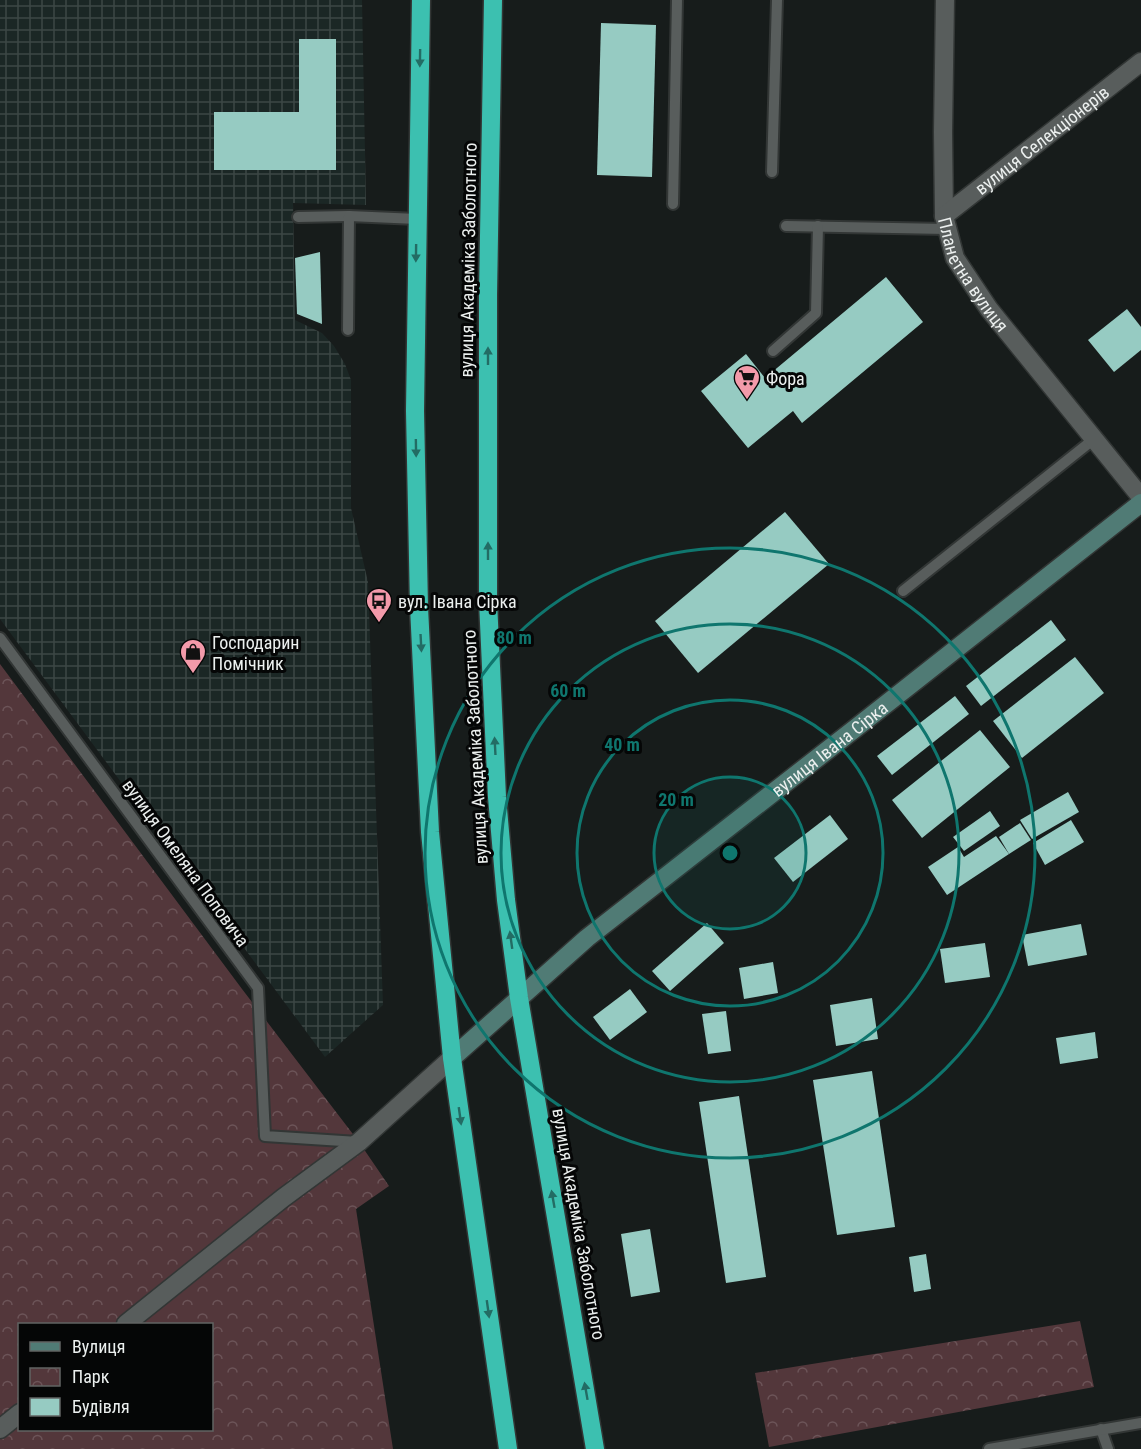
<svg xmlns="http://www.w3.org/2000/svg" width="1141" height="1449" font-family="'Roboto Condensed',sans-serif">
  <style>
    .industrial { fill: url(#industrial-grid) }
    .park { fill: url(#park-crowns); fill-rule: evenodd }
    .building { fill: #96cbc2 }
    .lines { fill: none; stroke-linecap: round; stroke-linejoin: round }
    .lane-casing { stroke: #323635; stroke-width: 14 }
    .street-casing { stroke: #323635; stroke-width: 21 }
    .secondary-casing { stroke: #323635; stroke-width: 21 }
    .highway-casing { stroke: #323635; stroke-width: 21 }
    .lane { stroke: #585d5c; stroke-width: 10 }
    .street { stroke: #585d5c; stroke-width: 18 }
    .secondary { stroke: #507b75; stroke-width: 18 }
    .highway { stroke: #3cc0b0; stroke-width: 18 }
    .oneway { fill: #236c64 }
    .ring { fill: none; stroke: #0f766e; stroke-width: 3 }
    .labels { text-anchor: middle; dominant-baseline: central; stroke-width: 6; stroke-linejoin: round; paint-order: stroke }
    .street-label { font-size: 18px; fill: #ecf0ef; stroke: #050606 }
    .poi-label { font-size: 18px; fill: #ecf0ef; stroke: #050606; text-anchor: start }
    .centre { fill: #0f766e; stroke: #050606; stroke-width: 3 }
    .ring-label { font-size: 18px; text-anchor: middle; font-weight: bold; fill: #0f766e; stroke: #050606; stroke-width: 6; stroke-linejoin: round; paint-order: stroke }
  </style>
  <defs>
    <pattern id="industrial-grid" width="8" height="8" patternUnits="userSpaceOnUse" patternTransform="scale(1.5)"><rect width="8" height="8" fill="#1b2725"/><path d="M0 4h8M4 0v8" fill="none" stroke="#3c4745"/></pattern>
    <pattern id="park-crowns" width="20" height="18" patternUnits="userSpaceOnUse" patternTransform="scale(1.5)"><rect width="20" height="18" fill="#53373b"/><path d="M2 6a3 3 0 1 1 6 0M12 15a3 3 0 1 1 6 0" fill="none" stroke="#6c5458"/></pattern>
  </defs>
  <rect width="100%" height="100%" fill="#171c1b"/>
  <path class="industrial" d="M0,0H362L366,205L293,203L295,320L322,333L334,346L345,364L351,380V508L368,582L383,1005L325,1057L0,619Z"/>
  <g class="park">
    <path d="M0,664L242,989L359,1142L389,1186L356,1209L393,1449H0ZM20,1324H212V1430H20Z"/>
    <path d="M1080,1321L1094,1387L769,1447L755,1373Z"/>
  </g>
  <g class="building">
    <path d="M601,23L656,25L652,177L597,175Z"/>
    <path d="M299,39H336V170H214V112H299Z"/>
    <path d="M320,252L322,324L297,314L295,258Z"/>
    <path d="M886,277L923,322L802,423L793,411L748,448L701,391L746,354L765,378Z"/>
    <path d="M1127,309L1141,327V350L1114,372L1088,340Z"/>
    <path d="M785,512L829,564L698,673L655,621Z"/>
    <path d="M1051,620L1066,640L981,706L966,686Z"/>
    <path d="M1075,657L1104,693L1022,758L993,721Z"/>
    <path d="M955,696L969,714L892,775L877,756Z"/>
    <path d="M980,730L1010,767L922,838L892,800Z"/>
    <path d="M1068,792L1079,812L1032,839L1020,820Z"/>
    <path d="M990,811L1000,826L964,851L953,837Z"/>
    <path d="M830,815L848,839L793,882L774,858Z"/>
    <path d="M1071,820L1084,842L1045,865L1033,843Z"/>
    <path d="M1020,823L1031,840L1009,854L999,837Z"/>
    <path d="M996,836L1009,854L947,895L928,867L958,847L964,857Z"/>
    <path d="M707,923L724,943L670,991L652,971Z"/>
    <path d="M1081,924L1087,955L1028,966L1022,935Z"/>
    <path d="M985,943L990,977L945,983L940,949Z"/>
    <path d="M773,962L778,993L744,999L739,968Z"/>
    <path d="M630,989L647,1012L610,1040L593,1017Z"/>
    <path d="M872,998L878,1039L836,1046L830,1005Z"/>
    <path d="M726,1011L731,1051L708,1054L702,1014Z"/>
    <path d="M1095,1032L1098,1058L1060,1064L1056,1038Z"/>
    <path d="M872,1071L895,1227L837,1235L813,1080Z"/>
    <path d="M739,1096L766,1277L726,1283L699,1102Z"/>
    <path d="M650,1229L660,1292L631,1297L621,1234Z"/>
    <path d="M926,1254L931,1289L914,1292L909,1257Z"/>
  </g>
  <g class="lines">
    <defs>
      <g id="lane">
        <path d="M772,172L777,0"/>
        <path d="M673,204L677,0"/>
        <path d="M298,217L349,216"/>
        <path d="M786,226L947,229"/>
        <path d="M348,330L349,216L417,219"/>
        <path d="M773,351L816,313L818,226"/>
        <path d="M903,591L1094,439"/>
        <path d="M0,638L258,988L265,1136L358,1142"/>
        <path d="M1101,1429L1108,1449"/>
        <path d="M989,1449L1141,1423"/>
      </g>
      <g id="street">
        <path id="s1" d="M945,0L943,132L944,216L955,258L989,309L1141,497"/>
        <path id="s2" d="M944,216L1141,62"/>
        <path d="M126,1324L283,1198L359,1142L452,1058"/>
        <path d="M0,1429L20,1413"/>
      </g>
      <g id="secondary">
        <path id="s3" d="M452,1058L587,938L857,727L1141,503"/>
      </g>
      <g id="highway">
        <path d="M421,0L415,411L419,607L430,832L452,1058L508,1449"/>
        <path d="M493,0L488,295V601L497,797L506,900L519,998L595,1449"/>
      </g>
    </defs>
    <use href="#lane" class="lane-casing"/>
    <use href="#street" class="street-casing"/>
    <use href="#secondary" class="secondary-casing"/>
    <use href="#highway" class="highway-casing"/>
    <use href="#lane" class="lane"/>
    <use href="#street" class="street"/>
    <use href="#secondary" class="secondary"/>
    <use href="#highway" class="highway"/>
  </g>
  <defs><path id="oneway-solid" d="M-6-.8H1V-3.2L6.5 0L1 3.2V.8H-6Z" transform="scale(1.5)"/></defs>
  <g class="oneway">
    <use href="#oneway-solid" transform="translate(420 58) rotate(91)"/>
    <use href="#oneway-solid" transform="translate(416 253) rotate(91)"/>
    <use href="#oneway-solid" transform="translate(488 356) rotate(-90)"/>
    <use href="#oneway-solid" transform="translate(416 448) rotate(89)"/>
    <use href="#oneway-solid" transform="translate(488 551) rotate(-90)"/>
    <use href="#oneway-solid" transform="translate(421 643) rotate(87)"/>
    <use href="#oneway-solid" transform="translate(495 746) rotate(-93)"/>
    <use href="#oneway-solid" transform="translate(511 940) rotate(-98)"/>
    <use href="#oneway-solid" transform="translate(460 1116) rotate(82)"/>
    <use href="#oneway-solid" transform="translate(553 1199) rotate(-100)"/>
    <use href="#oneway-solid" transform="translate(488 1309) rotate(82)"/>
    <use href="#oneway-solid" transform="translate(586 1391) rotate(-100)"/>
  </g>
  <circle cx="730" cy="853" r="76" fill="#0f766e" fill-opacity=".12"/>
  <g class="ring">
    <circle cx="730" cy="853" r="76"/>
    <circle cx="730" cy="853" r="153"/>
    <circle cx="730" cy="853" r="229"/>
    <circle cx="730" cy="853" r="305"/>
  </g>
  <defs>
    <symbol id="supermarket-pin" viewBox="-11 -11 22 30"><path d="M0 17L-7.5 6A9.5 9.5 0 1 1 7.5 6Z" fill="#f39aaa" stroke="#050606"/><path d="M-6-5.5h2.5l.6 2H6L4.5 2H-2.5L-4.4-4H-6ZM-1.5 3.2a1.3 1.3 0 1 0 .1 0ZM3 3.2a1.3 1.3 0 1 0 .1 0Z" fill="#111"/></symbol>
    <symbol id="bus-pin" viewBox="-11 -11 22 30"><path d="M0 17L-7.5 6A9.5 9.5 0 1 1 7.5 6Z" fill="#f39aaa" stroke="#050606"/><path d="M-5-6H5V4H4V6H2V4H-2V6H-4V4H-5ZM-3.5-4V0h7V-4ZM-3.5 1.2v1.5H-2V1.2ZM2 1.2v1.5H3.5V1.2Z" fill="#111"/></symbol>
    <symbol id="shop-pin" viewBox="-11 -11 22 30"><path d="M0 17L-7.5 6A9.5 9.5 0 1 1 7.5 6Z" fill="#f39aaa" stroke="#050606"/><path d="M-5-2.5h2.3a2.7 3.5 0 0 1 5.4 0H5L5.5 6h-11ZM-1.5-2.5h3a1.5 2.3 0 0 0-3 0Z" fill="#111"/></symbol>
  </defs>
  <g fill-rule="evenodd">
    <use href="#supermarket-pin" x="732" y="363" width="30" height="40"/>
    <use href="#bus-pin" x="364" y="586" width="30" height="40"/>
    <use href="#shop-pin" x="178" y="637" width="30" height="40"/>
  </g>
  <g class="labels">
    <g class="street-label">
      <text stroke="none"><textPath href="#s2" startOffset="124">вулиця Селекціонерів</textPath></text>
      <text transform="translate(468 260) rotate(-89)">вулиця Академіка Заболотного</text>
      <text stroke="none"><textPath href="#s1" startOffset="282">Планетна вулиця</textPath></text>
      <text transform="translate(475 747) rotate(-93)">вулиця Академіка Заболотного</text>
      <text stroke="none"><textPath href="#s3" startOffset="488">вулиця Івана Сірка</textPath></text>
      <text transform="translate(186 863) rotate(54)">вулиця Омеляна Поповича</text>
      <text transform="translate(579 1224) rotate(80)">вулиця Академіка Заболотного</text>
    </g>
    <g class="poi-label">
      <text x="766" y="378">Фора</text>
      <text x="398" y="601">вул. Івана Сірка</text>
      <text x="212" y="642">Господарин<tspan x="212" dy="21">Помічник</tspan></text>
    </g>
  </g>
  <circle cx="730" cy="853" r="9" class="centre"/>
  <g class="ring-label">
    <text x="514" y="644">80 m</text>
    <text x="568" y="697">60 m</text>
    <text x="622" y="751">40 m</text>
    <text x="676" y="806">20 m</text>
  </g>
  <rect x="18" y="1323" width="195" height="108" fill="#050606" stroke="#616463" stroke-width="1.5"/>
  <rect x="30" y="1342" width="30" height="9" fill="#507b75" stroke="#616463" stroke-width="1.5"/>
  <text x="72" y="1353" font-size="18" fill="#ecf0ef">Вулиця</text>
  <rect x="30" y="1368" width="30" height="18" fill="url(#park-crowns)" stroke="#616463" stroke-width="1.5"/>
  <text x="72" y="1383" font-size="18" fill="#ecf0ef">Парк</text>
  <rect x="30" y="1398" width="30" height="18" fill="#96cbc2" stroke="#616463" stroke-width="1.5"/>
  <text x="72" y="1413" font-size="18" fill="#ecf0ef">Будівля</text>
</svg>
